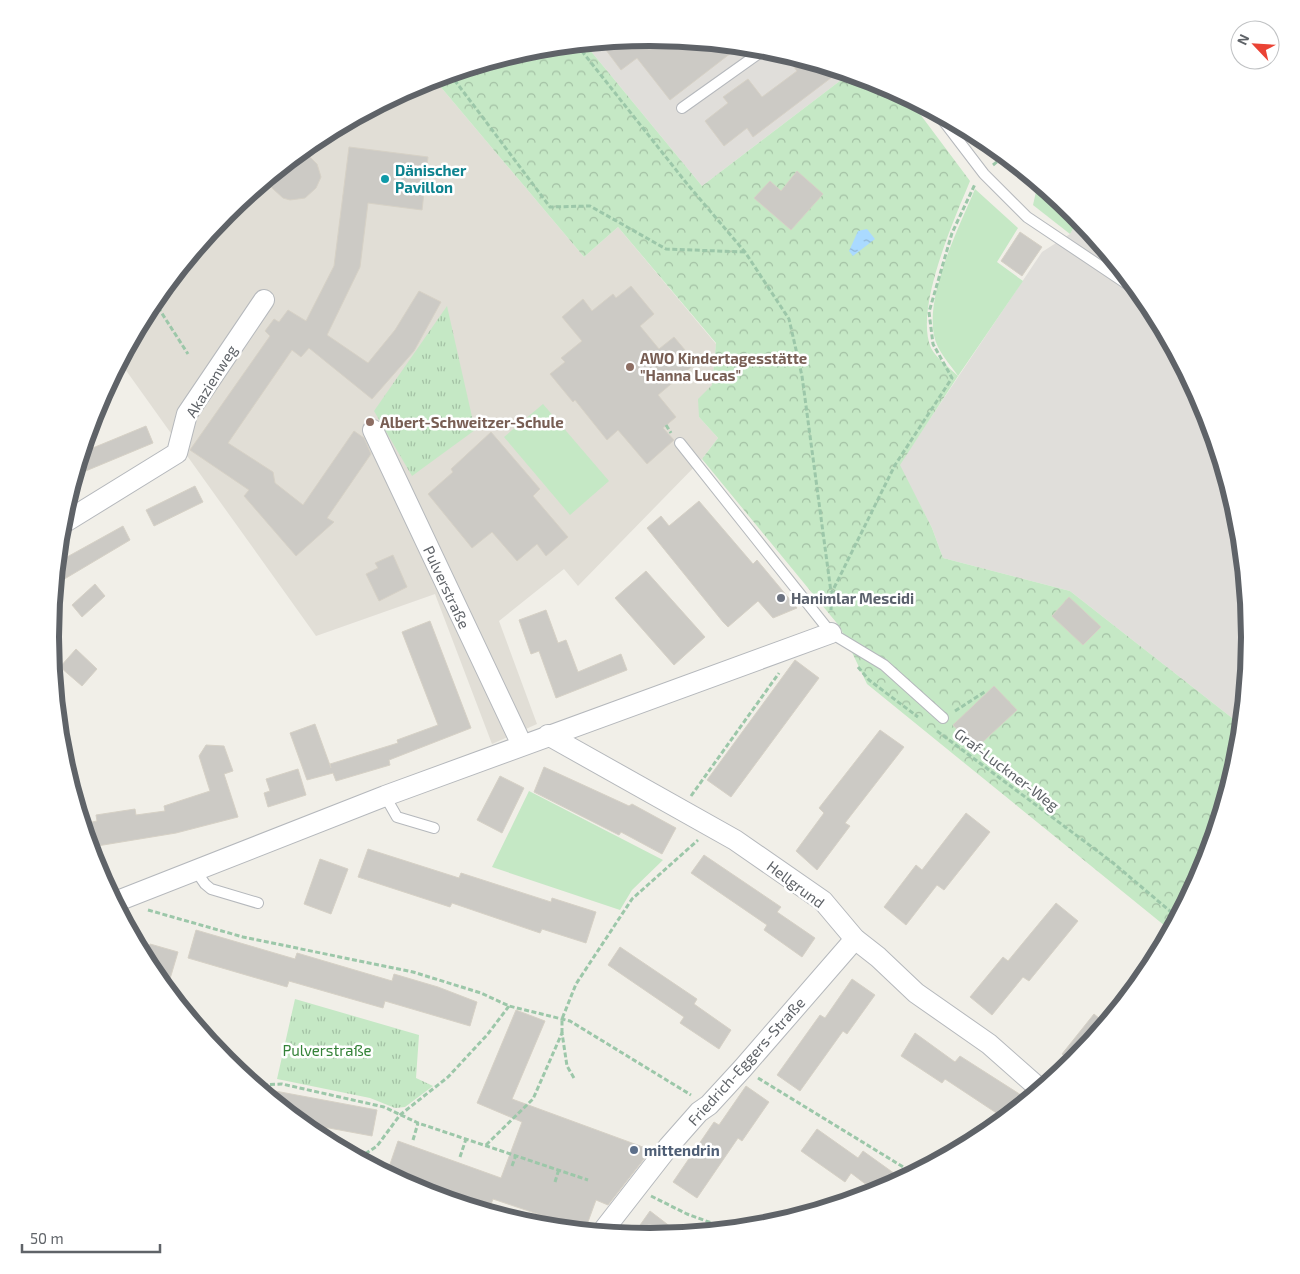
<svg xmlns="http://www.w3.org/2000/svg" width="1300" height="1274" font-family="'Exo 2',sans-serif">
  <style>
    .industrial { fill: #e0deda }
    .education { fill: #e1ded6 }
    .grass { fill: #c5e8c5 }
    .forest { fill: url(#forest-crowns) }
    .park { fill: url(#park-tufts) }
    .water { fill: url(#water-ripples) }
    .building { fill: #cccac5; stroke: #d6d1c6 }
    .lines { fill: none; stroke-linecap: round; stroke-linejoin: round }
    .service-casing { stroke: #b5b8bc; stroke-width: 12 }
    .minor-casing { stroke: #b5b8bc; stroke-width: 22 }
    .path { stroke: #9cc7a9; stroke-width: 3; stroke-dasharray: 5 2.5; stroke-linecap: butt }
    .service { stroke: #fff; stroke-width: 10 }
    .minor { stroke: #fff; stroke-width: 20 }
    .culture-dot { fill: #0f9aa8; stroke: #fff; stroke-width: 2 }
    .education-dot { fill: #8d6e63; stroke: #fff; stroke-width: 2 }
    .worship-dot { fill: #6b7280; stroke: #fff; stroke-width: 2 }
    .service-dot { fill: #5c6f8a; stroke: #fff; stroke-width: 2 }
    .labels { text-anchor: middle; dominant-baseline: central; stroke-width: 5; stroke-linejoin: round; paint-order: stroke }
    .culture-label { font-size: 15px; font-weight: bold; fill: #0d838f; stroke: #fff; text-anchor: start }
    .education-label { font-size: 15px; font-weight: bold; fill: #785e54; stroke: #fff; text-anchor: start }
    .street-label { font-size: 15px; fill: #5f6368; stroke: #fff }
    .worship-label { font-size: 15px; font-weight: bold; fill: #5b616d; stroke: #fff; text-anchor: start }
    .park-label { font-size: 15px; fill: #348238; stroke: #fff }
    .service-label { font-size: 15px; font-weight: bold; fill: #4e5e75; stroke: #fff; text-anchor: start }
    .rim { fill: none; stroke: #5f6368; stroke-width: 6 }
  </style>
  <defs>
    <pattern id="forest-crowns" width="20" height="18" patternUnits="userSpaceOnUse" patternTransform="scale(1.25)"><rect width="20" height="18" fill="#c5e8c5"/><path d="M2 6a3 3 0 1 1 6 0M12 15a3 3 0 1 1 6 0" fill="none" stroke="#a3c0a4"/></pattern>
    <pattern id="park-tufts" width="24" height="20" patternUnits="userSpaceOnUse" patternTransform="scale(1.25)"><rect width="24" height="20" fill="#c5e8c5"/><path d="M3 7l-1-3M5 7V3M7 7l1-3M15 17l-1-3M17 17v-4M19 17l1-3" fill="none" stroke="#a3c0a4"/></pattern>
    <pattern id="water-ripples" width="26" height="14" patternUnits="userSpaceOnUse" patternTransform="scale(1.25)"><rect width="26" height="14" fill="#aadaff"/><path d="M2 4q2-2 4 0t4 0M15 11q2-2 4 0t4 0" fill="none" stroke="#8eb4d2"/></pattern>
  </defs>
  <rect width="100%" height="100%" fill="#f1efe8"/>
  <g class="industrial">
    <path d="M650,38L767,49L849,74L702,186L585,44Z"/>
    <path d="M1079,219L1149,304L1204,408L1238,520L1249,637L1241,725L1070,591L943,558L932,528L899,465L1042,252L1070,234Z"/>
  </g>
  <path class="education" d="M434,79L584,257L618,227L716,344L712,385L699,417L718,438L702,459L578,586L564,569L499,621L537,724L492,744L435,594L316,636L120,362L152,304L226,213L317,138L421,83Z"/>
  <g class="grass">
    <path d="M1038,183L1079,219L1070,234L1033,205Z"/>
    <path d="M975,189L1018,228L997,262L1023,281L958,376C952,367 943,357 938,347C918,307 959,228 975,189Z"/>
    <path d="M543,404L609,481L570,515L504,437Z"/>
    <path d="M529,791L663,860L632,890L620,910L492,867Z"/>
  </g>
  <path class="forest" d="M585,44L702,186L849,74L880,83L908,98L970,181C954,220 914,309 931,348C936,358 950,368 958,376L900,465L932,528L943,558L1070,591L1241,725L1238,754L1204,867L1170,930L867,684L840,627L702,459L718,438L699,417L698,399L712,385L716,343L618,227L584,257L434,79L533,49Z"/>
  <g class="park">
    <path d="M447,306L475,430L412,476L374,411Z"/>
    <path d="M295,999L419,1035L416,1078L433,1086L405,1107L395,1108L370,1098L277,1079Z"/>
  </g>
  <path class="water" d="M867,229L875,239L853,256L849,251L858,231Z"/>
  <g class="building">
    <path d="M650,38L740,46L670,100L637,58L621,70L600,42Z"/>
    <path d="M784,54L840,71L753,137L747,128L724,146L705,121L728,103L723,97L748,79L762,97L797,71Z"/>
    <path d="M349,147L428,157L422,210L368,203L360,267L327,335L368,363L395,330L419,291L441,302L414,351L372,399L309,348L301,357L292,350L228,443L273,472L275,483L303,505L354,431L364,438L371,454L327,518L334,522L296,556L244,496L249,490L190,450L270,336L265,331L274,319L279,322L288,310L306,321L334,266Z"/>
    <path d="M303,150L317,164L321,177L316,188L305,198L290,200L283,198L272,188L268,179Z"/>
    <path d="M797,171L823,194L791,230L754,198L770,181L781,191Z"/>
    <path d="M1020,232L1042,247L1022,276L1001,261Z"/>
    <path d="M631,286L654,314L640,326L659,349L674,337L696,363L658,395L676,417L663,428L674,440L647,464L618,430L607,440L575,400L573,402L550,374L565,362L561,358L582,341L562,317L583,299L592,311L613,294L616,298Z"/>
    <path d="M146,426L153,443L76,475L83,452Z"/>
    <path d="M491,432L540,489L533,496L568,537L546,556L537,544L517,561L492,532L472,548L428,494L453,472L451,469Z"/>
    <path d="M195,486L203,502L154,526L146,510Z"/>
    <path d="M699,501L753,564L757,560L797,608L773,618L758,601L728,627L723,622L647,528L661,516L669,526Z"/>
    <path d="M123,526L130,540L56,584L58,562Z"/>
    <path d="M393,555L407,587L379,601L366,574L378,568L375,563Z"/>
    <path d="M646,571L705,637L674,665L615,598Z"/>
    <path d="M95,584L105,596L82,617L72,605Z"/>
    <path d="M1069,597L1101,627L1083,645L1052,616Z"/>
    <path d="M546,610L558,643L566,640L578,672L621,654L627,670L556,698L539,651L531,654L519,620Z"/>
    <path d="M430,621L471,728L389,760L390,765L336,781L333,773L307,780L290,733L315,724L331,768L330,764L398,743L397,740L438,725L402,632Z"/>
    <path d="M76,649L97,669L82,686L60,667Z"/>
    <path d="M795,660L819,678L731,797L707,780Z"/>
    <path d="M994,686L1017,710L975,749L953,725Z"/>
    <path d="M880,730L904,747L845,823L850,826L817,870L796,851L824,813L819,808Z"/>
    <path d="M206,745L224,746L233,771L224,774L238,817L176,833L91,847L87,823L97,821L96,815L135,809L136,815L165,811L164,806L210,791L199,756Z"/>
    <path d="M544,767L629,806L632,804L676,828L662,854L621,832L619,835L534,792Z"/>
    <path d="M298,769L306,795L268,807L264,793L270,791L266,779Z"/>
    <path d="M500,776L524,788L502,833L477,820Z"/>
    <path d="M966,813L990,832L944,890L937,885L906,925L884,907L916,865L922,870Z"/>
    <path d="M368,849L459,878L461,873L551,902L552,898L596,912L586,943L542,929L540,933L452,903L450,907L358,877Z"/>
    <path d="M704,855L781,907L777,912L815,938L802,957L764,930L767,925L691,873Z"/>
    <path d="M320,859L348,869L331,914L304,904Z"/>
    <path d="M1056,903L1078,921L1029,981L1023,977L992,1015L970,997L1003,957L1008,961Z"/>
    <path d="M196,930L295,959L297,953L392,981L394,974L438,987L477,1002L470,1026L385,1001L383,1008L289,981L287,987L188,958Z"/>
    <path d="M150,944L178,952L167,989L145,959Z"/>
    <path d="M620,947L697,999L694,1004L731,1030L719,1049L680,1023L684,1017L608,965Z"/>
    <path d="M852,979L875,995L847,1034L843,1031L800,1091L777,1075L820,1015L825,1018Z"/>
    <path d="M516,1010L545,1021L512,1099L651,1150L608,1205L596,1200L585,1230L493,1199L490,1207L388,1170L398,1141L501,1178L522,1122L477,1103Z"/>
    <path d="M1094,1014L1105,1023L1072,1062L1062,1054Z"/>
    <path d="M915,1033L955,1062L960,1056L1021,1095L1006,1117L1004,1118L945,1079L942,1083L901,1056Z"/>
    <path d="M746,1086L769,1102L742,1141L738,1138L697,1198L673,1182L714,1122L719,1125Z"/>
    <path d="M259,1088L377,1110L372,1136L302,1123Z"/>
    <path d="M817,1129L858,1158L863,1151L902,1179L876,1192L851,1173L845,1182L801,1151Z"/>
    <path d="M650,1211L680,1234L650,1236L633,1235Z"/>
  </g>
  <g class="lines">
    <defs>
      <g id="service">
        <path d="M682,108L765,49"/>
        <path d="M939,115L984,174L1027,217L1139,292"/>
        <path d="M680,443L831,633L884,665L943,718"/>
        <path d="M385,796L397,817L434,828"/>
        <path d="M196,871L205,884L211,889L258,903"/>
      </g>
      <g id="minor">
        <path d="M373,430L522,745"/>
        <path d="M62,524L177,453L187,414L264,300"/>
        <path d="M548,735L735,840L823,901L855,939L878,957L916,993L989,1044L1040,1089"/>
        <path d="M115,902L385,796L831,633"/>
        <path d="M602,1232L669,1146L699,1112L709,1105L743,1068L855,939"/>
      </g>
    </defs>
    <use href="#service" class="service-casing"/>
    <use href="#minor" class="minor-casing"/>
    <g class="path">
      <path d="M577,45L688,185L745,252L789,319L802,376L831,592"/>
      <path d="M450,74L550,207L590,206L666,249L745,252"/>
      <path d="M993,165L1004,156"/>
      <path d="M154,301L188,354"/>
      <path d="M666,425L671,433"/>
      <path d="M831,610L832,592L895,465L952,378L933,344L929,312L952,233L975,184"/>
      <path d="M858,667L869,680L918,717"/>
      <path d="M955,711L986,691"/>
      <path d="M937,731L1112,862L1177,917"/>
      <path d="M691,796L779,673"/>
      <path d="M148,910L243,937L413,972L481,993L509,1006L570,1021L691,1095"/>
      <path d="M562,1033V1019L576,984L632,899L698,840"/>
      <path d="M758,1078L913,1173"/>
      <path d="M255,1085L282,1084L384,1107L418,1123L588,1180"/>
      <path d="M413,1140L418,1123"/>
      <path d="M486,1145L533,1099L562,1033L567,1066L574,1078"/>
      <path d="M460,1157L466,1139"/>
      <path d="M359,1158L377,1146L400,1115L448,1077L487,1035L509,1006"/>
      <path d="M512,1166L516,1155"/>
      <path d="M555,1182L559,1169"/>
      <path d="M651,1196L687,1214L728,1229"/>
    </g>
    <use href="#service" class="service"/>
    <use href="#minor" class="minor"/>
  </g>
  <circle class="culture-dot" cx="385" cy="179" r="5"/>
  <g class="education-dot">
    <circle cx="630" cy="367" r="5"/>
    <circle cx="370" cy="422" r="5"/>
  </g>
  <circle class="worship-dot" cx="781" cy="598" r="5"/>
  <circle class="service-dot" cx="634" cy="1150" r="5"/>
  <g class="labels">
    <g class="culture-label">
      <text x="395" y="170">Dänischer<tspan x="395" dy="17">Pavillon</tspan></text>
    </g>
    <g class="education-label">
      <text x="640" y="358">AWO Kindertagesstätte<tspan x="640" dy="17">"Hanna Lucas"</tspan></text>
      <text x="380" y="422">Albert-Schweitzer-Schule</text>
    </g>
    <g class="street-label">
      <text transform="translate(211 381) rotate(-58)">Akazienweg</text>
      <text transform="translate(447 587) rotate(65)">Pulverstraße</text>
      <text transform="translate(1007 769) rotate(37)">Graf-Luckner-Weg</text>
      <text transform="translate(796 884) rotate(37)">Hellgrund</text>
      <text transform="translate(746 1061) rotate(-48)">Friedrich-Eggers-Straße</text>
    </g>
    <g class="worship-label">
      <text x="791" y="598">Hanimlar Mescidi</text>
    </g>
    <g class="park-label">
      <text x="327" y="1050">Pulverstraße</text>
    </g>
    <g class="service-label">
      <text x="644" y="1150">mittendrin</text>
    </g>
  </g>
  <path d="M0 0H1300V1274H0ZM59 637a591 591 0 1 1 1182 0a591 591 0 1 1-1182 0Z" fill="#fff" fill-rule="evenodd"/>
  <path class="rim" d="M59 637a591 591 0 1 1 1182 0a591 591 0 1 1-1182 0Z"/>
  <g transform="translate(1255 45) rotate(295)"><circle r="24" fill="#ffffff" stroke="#bfc1c3"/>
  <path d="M0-4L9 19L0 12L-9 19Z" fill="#ea4335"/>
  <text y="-8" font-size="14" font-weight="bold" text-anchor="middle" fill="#5f6368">N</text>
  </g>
  <path d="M22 1244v8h138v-8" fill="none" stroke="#5f6368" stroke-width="2.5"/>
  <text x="30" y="1244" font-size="15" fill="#5f6368" stroke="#ffffff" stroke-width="4" paint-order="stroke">50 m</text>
</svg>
